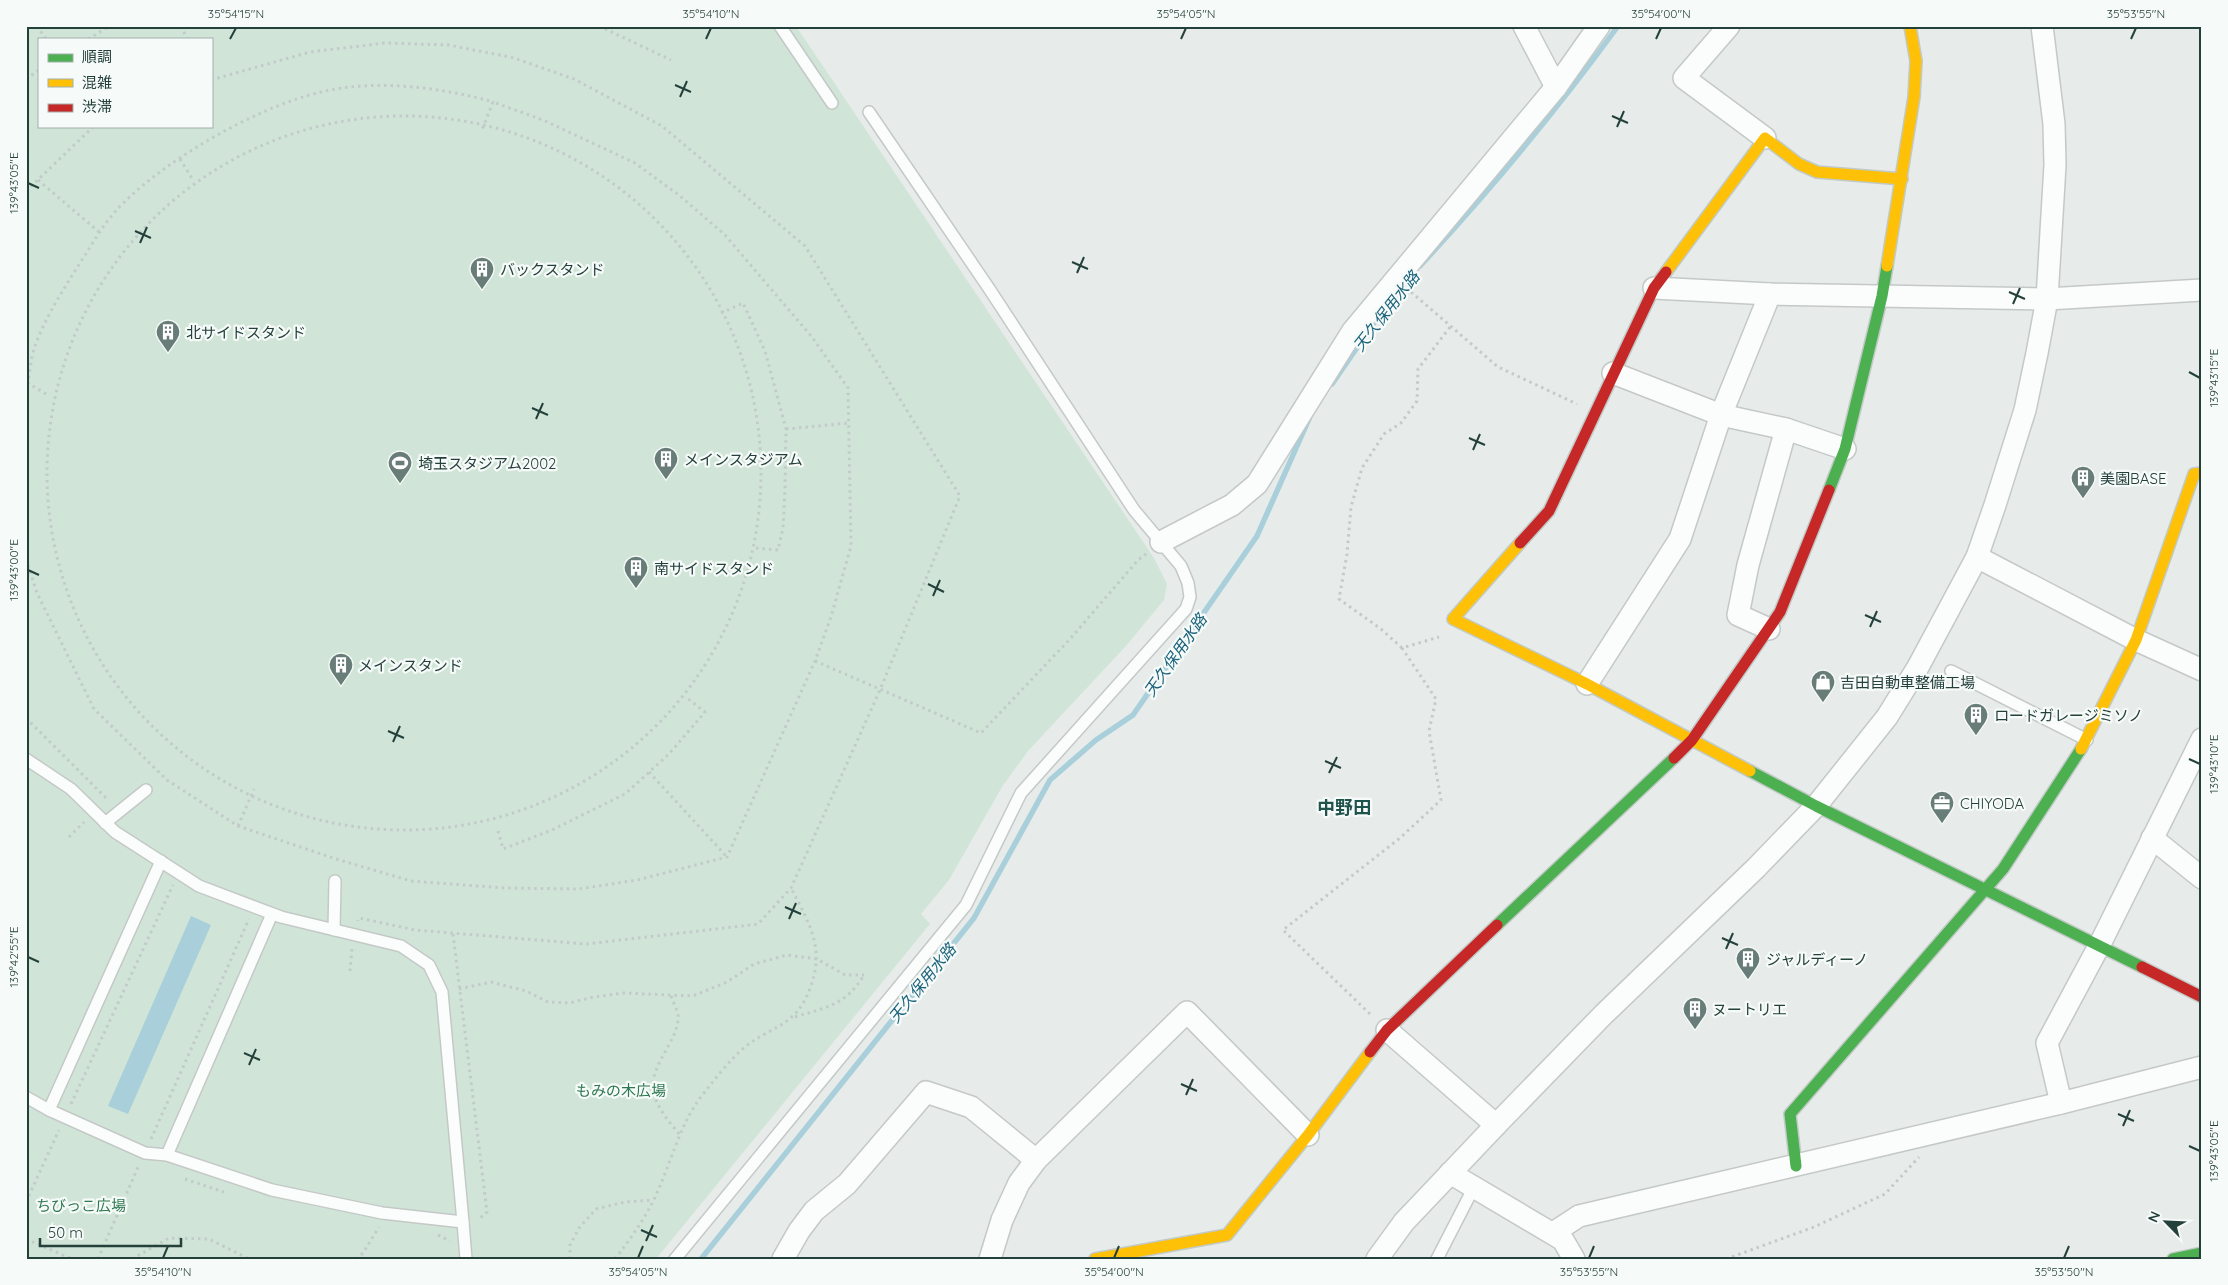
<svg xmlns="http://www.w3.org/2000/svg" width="2228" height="1285" font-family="Quicksand,'Noto Sans JP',sans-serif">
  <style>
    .green { fill: #d0e5d8; fill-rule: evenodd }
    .water { fill: #a8cfda }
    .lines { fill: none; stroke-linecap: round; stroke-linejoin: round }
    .stream { stroke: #a8cfda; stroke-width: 5.5 }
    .lane-casing { stroke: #c4c9c7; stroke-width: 14 }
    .street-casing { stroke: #c4c9c7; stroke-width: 24 }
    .fast-casing { stroke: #c2cac7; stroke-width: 14 }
    .slow-casing { stroke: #c2cac7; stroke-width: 14 }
    .jam-casing { stroke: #c2cac7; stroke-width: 14 }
    .path { stroke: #c2cbca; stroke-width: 3; stroke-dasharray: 2.5 4; stroke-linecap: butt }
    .lane { stroke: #fbfcfc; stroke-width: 11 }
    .street { stroke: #fbfcfc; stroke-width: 21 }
    .fast { stroke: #4caf50; stroke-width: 11 }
    .slow { stroke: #ffc107; stroke-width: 11 }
    .jam { stroke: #c62828; stroke-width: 11 }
    .ticks { fill: none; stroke: #24403b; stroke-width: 2 }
    .labels { text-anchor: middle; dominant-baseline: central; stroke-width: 4.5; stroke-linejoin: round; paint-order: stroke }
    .poi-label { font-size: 15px; fill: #24403b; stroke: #f6faf8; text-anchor: start }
    .park-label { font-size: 15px; fill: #2d7850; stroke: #f6faf8 }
    .water-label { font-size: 16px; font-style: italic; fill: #1d657d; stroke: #f6faf8 }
    .quarter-label { font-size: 18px; font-weight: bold; fill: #1f534b; stroke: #f6faf8 }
    .neatline { fill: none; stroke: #24403b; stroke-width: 2 }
    .ticks-label { font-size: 12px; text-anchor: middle; fill: #24403b }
  </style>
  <rect width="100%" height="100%" fill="#e7ecea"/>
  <path class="green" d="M26,26H796L1154,558L1167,584L1164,600L1126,646L1028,751L1002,787L949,880L921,914L930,924L656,1259H26ZM39,39H211V126H39Z"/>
  <path class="water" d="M191,916L211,925L128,1114L108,1106Z"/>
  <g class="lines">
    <g class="stream">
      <path d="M1420,266C1490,190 1557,110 1618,26"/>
      <path d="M1332,384L1380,314"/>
      <path d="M701,1259L974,918L1050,780L1096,740L1133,715L1257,536L1309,419"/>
    </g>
    <defs>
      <g id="lane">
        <path d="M780,26L832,103"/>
        <path d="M1951,671L2087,740"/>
        <path d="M26,759L71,789L115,832L199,886L281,917L401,946L429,965L442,992L463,1222L382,1213L272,1190L167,1155L145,1153L49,1110L26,1097"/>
        <path d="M105,823L146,790"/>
        <path d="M334,930L335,881"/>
        <path d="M49,1110L161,861"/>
        <path d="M167,1155L272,914"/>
        <path d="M463,1222L466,1259"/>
        <path d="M675,1259L966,905L1021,793L1186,609L1190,597L1188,583L1181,566L1134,510L990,290L869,112"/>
        <path d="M1437,1259L1474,1187"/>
      </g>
      <g id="street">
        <path d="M1524,26L1556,87"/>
        <path d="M1729,26L1684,78L1765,138"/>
        <path d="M1654,288L1770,294L2047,299L2202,290"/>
        <path d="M1613,373L1721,415L1786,429L1845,449"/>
        <path d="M1161,542L1232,505L1257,484L1352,332L1556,87L1599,26"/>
        <path d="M1977,557L2136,640L2202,670"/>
        <path d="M1769,629L1738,615L1748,565L1786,429"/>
        <path d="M1587,684L1680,539L1721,415L1770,294"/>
        <path d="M2152,838L2202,878"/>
        <path d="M1387,1030L1496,1125"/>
        <path d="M2061,1103L2047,1043L2099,946L2202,739"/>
        <path d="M1450,1173L1563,1240L1574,1259"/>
        <path d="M1553,1233L1579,1216L2061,1103L2202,1067"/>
        <path d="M783,1259L799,1231L814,1211L847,1184L926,1092L971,1107L1036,1160"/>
        <path d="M990,1259L1002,1220L1019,1183L1036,1160L1187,1012L1308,1135"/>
        <path d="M1377,1259L1404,1222L1496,1125L1604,1014L1756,868L1816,806L1887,717L1918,667L1977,557L1995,505L2025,410L2037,353L2047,299L2055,165L2054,124L2042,26"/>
      </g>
      <g id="fast">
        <path d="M1829,490L1845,449L1882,296L1887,266"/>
        <path d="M1750,771L1816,806L2142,967"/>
        <path d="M1497,925L1674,758"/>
        <path d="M1796,1166L1790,1114L2003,869L2081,749"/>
        <path d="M2173,1259L2202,1253"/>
      </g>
      <g id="slow">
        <path d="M1887,266L1914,97L1916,61L1910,26"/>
        <path d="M1666,272L1765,138L1799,164L1817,172L1902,179"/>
        <path d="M1520,543L1453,619L1587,684L1750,771"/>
        <path d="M2081,749L2136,640L2194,474L2202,473"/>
        <path d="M1095,1259L1227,1235L1308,1135L1370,1052"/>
      </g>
      <g id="jam">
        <path d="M1520,543L1549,511L1654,288L1666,272"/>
        <path d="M1674,758L1692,740L1780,612L1829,490"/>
        <path d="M2142,967L2202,997"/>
        <path d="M1370,1052L1387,1030L1497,925"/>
      </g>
    </defs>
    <use href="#lane" class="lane-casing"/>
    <use href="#street" class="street-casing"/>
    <use href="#fast" class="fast-casing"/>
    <use href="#slow" class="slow-casing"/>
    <use href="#jam" class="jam-casing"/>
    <g class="path">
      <path d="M37,26L46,39"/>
      <path d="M181,26L187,39"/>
      <path d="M599,26L671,60"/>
      <path d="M88,39L110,26"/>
      <path d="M26,79L39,70"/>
      <path d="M211,80L310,52L385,43L449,45L514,58L574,79L662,126L805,246L960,496L880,690L791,888L758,924L586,944L415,930L359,918L358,921"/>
      <circle cx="404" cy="473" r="357"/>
      <path d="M180,159L193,180"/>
      <path d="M38,180L99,232"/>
      <path d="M26,191L94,126"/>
      <path d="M1411,292L1498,367L1577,404"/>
      <path d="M721,313L743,303L765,351L786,429L785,489L783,528L778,550L755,548"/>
      <path d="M46,394L28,383C30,371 31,357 35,346C46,316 63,290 80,263C91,246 101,228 114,213C158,163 256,107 321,92C374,79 441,87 493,102L482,130"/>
      <path d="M786,429L849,423"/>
      <path d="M26,559L37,593L94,709L167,780L238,826L336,859L411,881L504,888L579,889L637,880L727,857L815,661L831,617L851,546L848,388L812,337L725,235L680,196L635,163L543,120L493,102"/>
      <path d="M1402,648L1381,629L1339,599L1347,554L1351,507L1362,468L1384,434L1401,423L1417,401L1418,369L1450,327"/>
      <path d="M815,661L981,733L1070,639L1138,560L1146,554"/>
      <path d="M26,718L106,798L104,800"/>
      <path d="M649,772L727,857"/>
      <path d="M238,826L254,789"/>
      <path d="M498,831L503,849L552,830L625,794L669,754L705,712L687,698"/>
      <path d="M69,837L84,822"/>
      <path d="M453,934L487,1212L478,1220"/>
      <path d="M350,971L352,949"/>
      <path d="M459,989L491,982L526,991L548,1002L569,1003L594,997L624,993L693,996L727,982L754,964L787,955L817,959L845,975H864"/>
      <path d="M671,996C673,1002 677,1009 678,1015C680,1039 651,1063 653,1088C654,1105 670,1123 680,1135"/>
      <path d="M1370,1014L1283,930L1400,838L1441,800L1429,731L1436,699L1402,648L1439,637"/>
      <path d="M795,1017C827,1007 846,1005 864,975"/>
      <path d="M71,1104L173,885"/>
      <path d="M151,1139L249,919"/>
      <path d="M185,1179L224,1192"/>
      <path d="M26,1202L59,1130"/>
      <path d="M438,1235L450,1241"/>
      <path d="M26,1239L72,1259"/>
      <path d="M98,1259L139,1165"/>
      <path d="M132,1259L169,1238L209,1239L249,1259"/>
      <path d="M356,1259L363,1253L379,1227"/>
      <path d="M570,1259V1245L579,1228L596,1209L625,1202L653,1200"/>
      <path d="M615,1259C631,1238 645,1219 656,1195C671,1163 679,1127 700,1098C711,1084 731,1058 745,1047C771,1026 795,1027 809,991C826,949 810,925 791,888"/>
      <path d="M1726,1259L1814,1227L1885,1194L1919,1157"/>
    </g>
    <use href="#lane" class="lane"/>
    <use href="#street" class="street"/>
    <use href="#fast" class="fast"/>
    <use href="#slow" class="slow"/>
    <use href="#jam" class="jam"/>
  </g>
  <path class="ticks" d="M230,39L236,28M706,39L711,28M1181,39L1186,28M1656,39L1661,28M2131,39L2136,28M675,85L691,92M680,97L687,81M1612,116L1628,123M1617,127L1624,111M28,183L39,188M135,231L151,238M140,243L147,227M1072,262L1088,269M1077,273L1084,257M2009,292L2025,299M2013,304L2020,288M2189,372L2200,378M532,408L548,415M536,419L543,403M1469,438L1485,445M1473,450L1480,434M28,570L39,575M928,584L944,592M933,596L940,580M1865,615L1881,622M1870,627L1877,611M388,731L404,738M393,742L400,726M2189,759L2200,764M1325,761L1341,768M1329,773L1337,757M785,907L801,914M789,919L796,903M1722,938L1738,945M1726,949L1733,933M28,957L39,962M244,1053L260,1060M249,1065L256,1049M1181,1084L1197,1091M1186,1095L1193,1079M2118,1114L2134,1121M2123,1126L2130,1110M2189,1146L2200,1151M641,1230L657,1237M646,1241L653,1225M163,1258L168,1246M638,1258L643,1246M1114,1258L1119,1246M1589,1258L1594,1246M2064,1258L2069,1246"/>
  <defs>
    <symbol id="building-pin" viewBox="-11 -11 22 30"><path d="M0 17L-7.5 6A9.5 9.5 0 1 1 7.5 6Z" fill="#687c78" stroke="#f6faf8"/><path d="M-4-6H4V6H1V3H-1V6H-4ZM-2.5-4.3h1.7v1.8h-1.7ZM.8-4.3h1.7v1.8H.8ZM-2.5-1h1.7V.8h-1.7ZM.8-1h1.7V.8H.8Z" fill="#fff"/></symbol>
    <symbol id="stadium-pin" viewBox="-11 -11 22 30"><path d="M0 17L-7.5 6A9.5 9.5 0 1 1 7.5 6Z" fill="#687c78" stroke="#f6faf8"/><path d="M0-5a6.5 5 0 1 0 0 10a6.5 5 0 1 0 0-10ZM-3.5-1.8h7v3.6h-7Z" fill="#fff"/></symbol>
    <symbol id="shop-pin" viewBox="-11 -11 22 30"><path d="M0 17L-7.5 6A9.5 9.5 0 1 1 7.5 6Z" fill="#687c78" stroke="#f6faf8"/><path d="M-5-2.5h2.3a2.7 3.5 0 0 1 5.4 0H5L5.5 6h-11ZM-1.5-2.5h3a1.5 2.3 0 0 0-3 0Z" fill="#fff"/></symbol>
    <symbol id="office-pin" viewBox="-11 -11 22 30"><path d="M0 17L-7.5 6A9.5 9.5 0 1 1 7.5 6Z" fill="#687c78" stroke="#f6faf8"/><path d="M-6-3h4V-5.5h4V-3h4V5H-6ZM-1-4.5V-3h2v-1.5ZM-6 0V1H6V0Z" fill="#fff"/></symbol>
  </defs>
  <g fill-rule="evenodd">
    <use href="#building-pin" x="468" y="255" width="28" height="38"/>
    <use href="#building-pin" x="154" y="318" width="28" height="38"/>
    <use href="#building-pin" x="652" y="445" width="28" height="38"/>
    <use href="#stadium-pin" x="386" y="449" width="28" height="38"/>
    <use href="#building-pin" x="2069" y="464" width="28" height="38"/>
    <use href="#building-pin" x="622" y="554" width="28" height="38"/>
    <use href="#building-pin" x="327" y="651" width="28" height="38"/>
    <use href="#shop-pin" x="1809" y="668" width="28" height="38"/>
    <use href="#building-pin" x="1962" y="701" width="28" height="38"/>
    <use href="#office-pin" x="1928" y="789" width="28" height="38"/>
    <use href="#building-pin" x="1734" y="945" width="28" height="38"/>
    <use href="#building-pin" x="1681" y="995" width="28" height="38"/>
  </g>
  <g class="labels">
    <g class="poi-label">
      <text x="500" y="269">バックスタンド</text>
      <text x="186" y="332">北サイドスタンド</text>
      <text x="684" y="459">メインスタジアム</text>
      <text x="418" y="463">埼玉スタジアム2002</text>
      <text x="2100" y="478">美園BASE</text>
      <text x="654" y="568">南サイドスタンド</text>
      <text x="358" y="665">メインスタンド</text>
      <text x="1840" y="682">吉田自動車整備工場</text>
      <text x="1994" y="715">ロードガレージミソノ</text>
      <text x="1960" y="803">CHIYODA</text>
      <text x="1766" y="959">ジャルディーノ</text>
      <text x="1712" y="1009">ヌートリエ</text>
    </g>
    <g class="park-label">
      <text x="621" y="1090">もみの木広場</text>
      <text x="81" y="1205">ちびっこ広場</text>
    </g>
    <g class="water-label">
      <text transform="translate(1386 311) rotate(-52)">天久保用水路</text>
      <text transform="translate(1175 655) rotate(-55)">天久保用水路</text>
      <text transform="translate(922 983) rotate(-51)">天久保用水路</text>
    </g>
    <g class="quarter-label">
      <text x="1344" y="807">中野田</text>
    </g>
  </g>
  <rect width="2228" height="1285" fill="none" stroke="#f6faf8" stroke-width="55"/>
  <rect x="38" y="38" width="175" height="90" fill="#f6faf8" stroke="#a2b0ac"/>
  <rect x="48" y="54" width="25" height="8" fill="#4caf50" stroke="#a2b0ac"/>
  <text x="82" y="62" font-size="15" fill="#24403b">順調</text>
  <rect x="48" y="79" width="25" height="8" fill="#ffc107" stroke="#a2b0ac"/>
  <text x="82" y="88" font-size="15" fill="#24403b">混雑</text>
  <rect x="48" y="104" width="25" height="8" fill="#c62828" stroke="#a2b0ac"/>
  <text x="82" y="112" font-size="15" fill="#24403b">渋滞</text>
  <g transform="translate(2166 1222) rotate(294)" stroke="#f6faf8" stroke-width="4" paint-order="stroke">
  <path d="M0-4L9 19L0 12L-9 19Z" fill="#24403b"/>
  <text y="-8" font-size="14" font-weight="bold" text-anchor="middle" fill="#24403b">N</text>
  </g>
  <path d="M40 1238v8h141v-8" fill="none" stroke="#24403b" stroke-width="2.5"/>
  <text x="48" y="1238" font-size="15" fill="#24403b" stroke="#f6faf8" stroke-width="4" paint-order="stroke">50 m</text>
  <rect x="28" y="28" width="2172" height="1230" class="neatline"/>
  <g class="ticks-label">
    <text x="236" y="18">35°54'15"N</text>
    <text x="711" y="18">35°54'10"N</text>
    <text x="1186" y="18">35°54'05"N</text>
    <text x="1661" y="18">35°54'00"N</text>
    <text x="2136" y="18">35°53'55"N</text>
    <text transform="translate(14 183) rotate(-90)" y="4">139°43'05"E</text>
    <text transform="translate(2214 378) rotate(-90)" y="4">139°43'15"E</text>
    <text transform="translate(14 570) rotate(-90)" y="4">139°43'00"E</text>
    <text transform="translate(2214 764) rotate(-90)" y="4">139°43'10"E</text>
    <text transform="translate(14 957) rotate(-90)" y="4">139°42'55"E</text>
    <text transform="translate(2214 1151) rotate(-90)" y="4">139°43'05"E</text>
    <text x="163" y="1276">35°54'10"N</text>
    <text x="638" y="1276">35°54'05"N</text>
    <text x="1114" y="1276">35°54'00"N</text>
    <text x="1589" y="1276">35°53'55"N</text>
    <text x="2064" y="1276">35°53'50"N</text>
  </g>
</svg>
